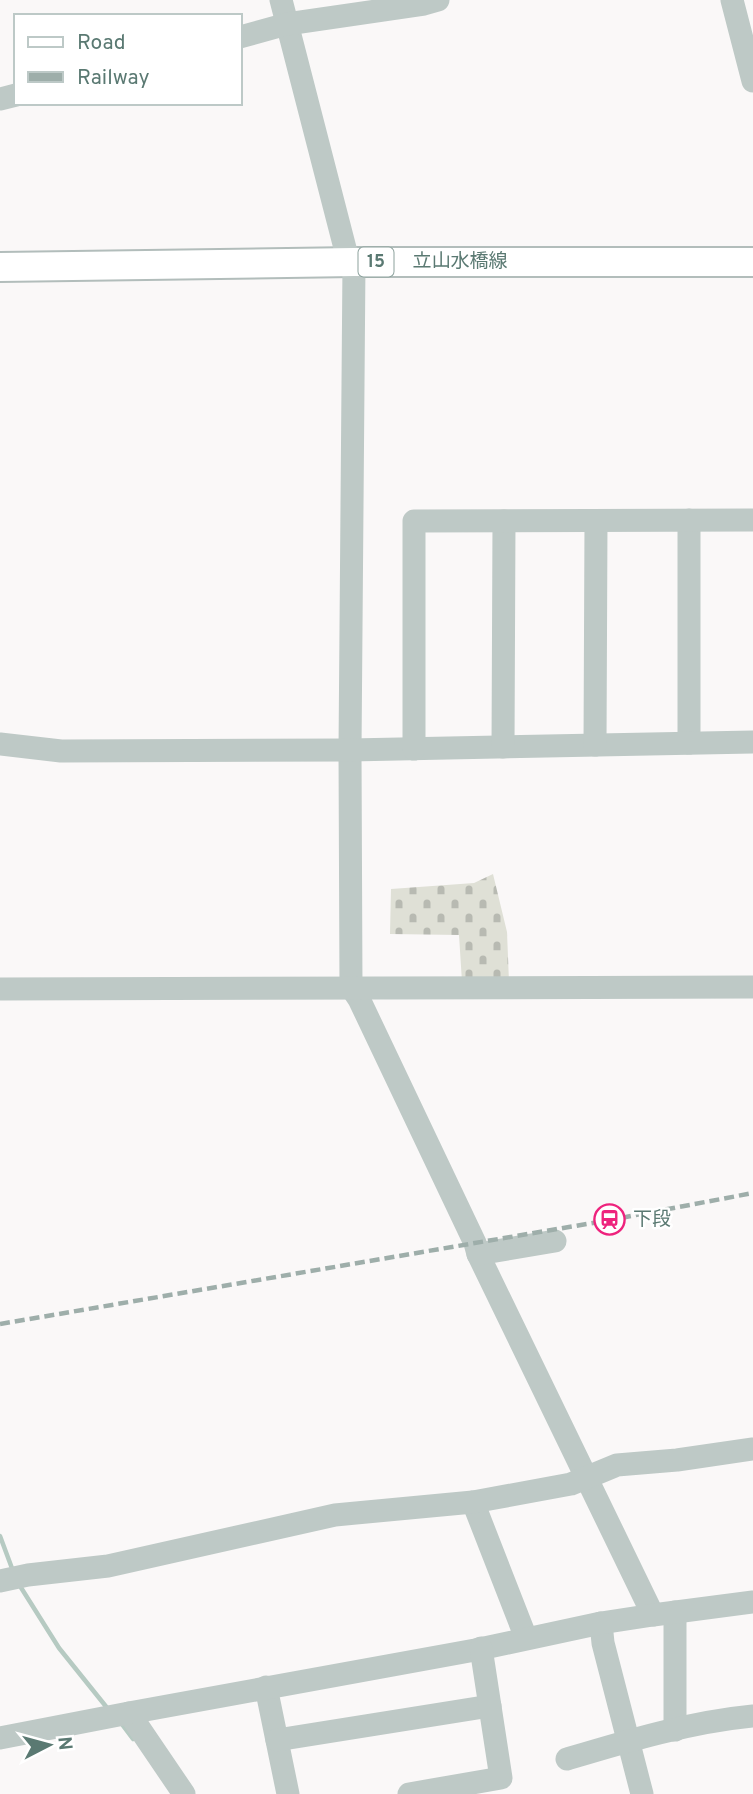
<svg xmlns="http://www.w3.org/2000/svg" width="753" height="1794" font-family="Overpass,'Noto Sans JP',sans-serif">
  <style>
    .cemetery { fill: url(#cemetery-stones) }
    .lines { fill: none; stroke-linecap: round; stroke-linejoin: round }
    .stream { stroke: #b6cac2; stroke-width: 4.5 }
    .major-casing { stroke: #b2bdbb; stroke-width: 32 }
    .minor { stroke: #bec9c6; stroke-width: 23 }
    .major { stroke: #fff; stroke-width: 28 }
    .rail { stroke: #9eaeaa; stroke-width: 4.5; stroke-dasharray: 10 5; stroke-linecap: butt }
    .labels { text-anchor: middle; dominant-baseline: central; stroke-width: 5; stroke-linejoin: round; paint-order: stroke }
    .shield { fill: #fff; stroke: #8ca19c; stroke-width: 2 }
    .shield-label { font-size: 18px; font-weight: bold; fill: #5a7972 }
    .street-label { font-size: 19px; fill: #5a7972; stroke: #fff }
    .poi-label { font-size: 19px; fill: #5a7972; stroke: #fff; text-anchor: start }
  </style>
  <defs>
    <pattern id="cemetery-stones" width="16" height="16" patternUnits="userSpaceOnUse" patternTransform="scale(1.75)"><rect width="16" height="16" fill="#dfe0d6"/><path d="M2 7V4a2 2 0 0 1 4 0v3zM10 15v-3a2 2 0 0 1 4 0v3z" fill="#b8bab2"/></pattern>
  </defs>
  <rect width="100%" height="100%" fill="#faf8f8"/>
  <path class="cemetery" d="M493,874L507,932L509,982H462L459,935L390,934L391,889L474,883Z"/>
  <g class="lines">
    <g class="stream">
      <path d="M0,1536L13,1571"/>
      <path d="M20,1586L59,1648L108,1709"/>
      <path d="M121,1723L133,1739"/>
    </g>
    <defs>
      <path id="major" d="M0,267L354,262H753"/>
    </defs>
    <use href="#major" class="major-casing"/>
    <g class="minor">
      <path d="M281,0L346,252L354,262L350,750L351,987L359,999L475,1243L478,1254L653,1615"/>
      <path d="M732,0L753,81"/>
      <path d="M240,37L287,24L424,4L438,0"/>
      <path d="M0,99L16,95"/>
      <path d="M689,743V520"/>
      <path d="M0,744L61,751L350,750L753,742"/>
      <path d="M595,745L596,521"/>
      <path d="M503,747L504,521"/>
      <path d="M414,749V521L753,520"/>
      <path d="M0,989L753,987"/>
      <path d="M478,1254L555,1241"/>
      <path d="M473,1502L526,1638"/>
      <path d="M0,1581L28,1575L108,1566L335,1515L473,1502L571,1484L617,1465L677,1460L753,1449"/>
      <path d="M601,1623L603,1643L642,1794"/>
      <path d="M266,1687L288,1794"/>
      <path d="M129,1713L184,1794"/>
      <path d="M675,1730V1612"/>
      <path d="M0,1738L129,1713L475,1650L601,1623L653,1615L753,1602"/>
      <path d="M277,1740L490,1706"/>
      <path d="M567,1759C627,1741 690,1722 753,1716"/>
      <path d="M409,1794L501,1778L481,1648"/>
    </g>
    <use href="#major" class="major"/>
    <path class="rail" d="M0,1324L610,1220L753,1193"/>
  </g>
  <defs>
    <symbol id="station-ring" viewBox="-11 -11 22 22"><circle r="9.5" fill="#fff" stroke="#ee237d" stroke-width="1.5"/><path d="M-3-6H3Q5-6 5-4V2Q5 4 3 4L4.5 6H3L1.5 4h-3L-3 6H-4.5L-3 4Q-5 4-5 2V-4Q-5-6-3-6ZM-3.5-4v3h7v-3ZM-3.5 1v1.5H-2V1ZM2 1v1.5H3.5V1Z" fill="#ee237d"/></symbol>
  </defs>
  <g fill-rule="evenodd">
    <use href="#station-ring" x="592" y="1202" width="35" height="35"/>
  </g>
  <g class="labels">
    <rect class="shield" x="358.5" y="247.5" width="35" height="29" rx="5"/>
    <g class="shield-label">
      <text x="376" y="262">15</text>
    </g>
    <g class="street-label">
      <text x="460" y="262">立山水橋線</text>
    </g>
    <g class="poi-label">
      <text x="633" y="1220">下段</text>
    </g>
  </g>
  <rect x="14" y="14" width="228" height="91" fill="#ffffff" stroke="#bdc9c7" stroke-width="2"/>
  <rect x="28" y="37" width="35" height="10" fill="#ffffff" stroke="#bdc9c7" stroke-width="2"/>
  <text x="77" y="49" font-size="21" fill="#5a7972">Road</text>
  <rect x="28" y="72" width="35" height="10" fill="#9eaeaa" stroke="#bdc9c7" stroke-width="2"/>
  <text x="77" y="84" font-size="21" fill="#5a7972">Railway</text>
  <g transform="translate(49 1745) rotate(84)" stroke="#ffffff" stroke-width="5" paint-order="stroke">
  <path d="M0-5L12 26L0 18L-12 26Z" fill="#5a7972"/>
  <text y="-10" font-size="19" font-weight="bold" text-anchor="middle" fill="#5a7972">N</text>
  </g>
</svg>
